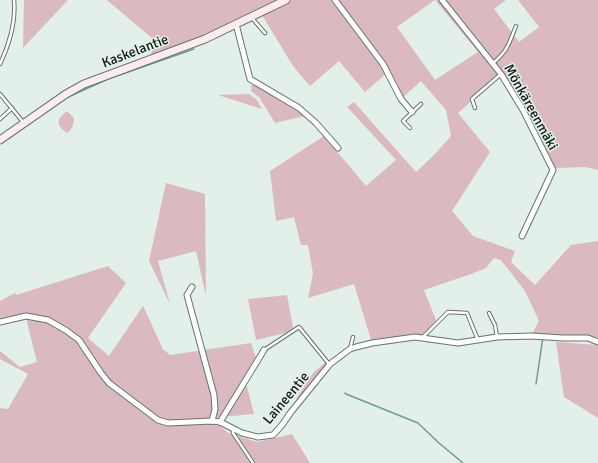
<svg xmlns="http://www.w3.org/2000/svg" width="598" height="463" font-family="Signika,sans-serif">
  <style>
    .green { fill: #dbb9c1; fill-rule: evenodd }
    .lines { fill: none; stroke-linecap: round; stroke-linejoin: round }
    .stream { stroke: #719d8b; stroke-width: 1.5 }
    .lane-casing { stroke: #67736e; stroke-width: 4.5 }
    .street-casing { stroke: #67736e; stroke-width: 7 }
    .secondary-casing { stroke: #67736e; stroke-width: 9 }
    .lane { stroke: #fff; stroke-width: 2.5 }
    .street { stroke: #fff; stroke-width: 5 }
    .secondary { stroke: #fcecf0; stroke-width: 7 }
    .labels { text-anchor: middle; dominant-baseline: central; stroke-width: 3; stroke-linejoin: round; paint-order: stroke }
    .street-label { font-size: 14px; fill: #121614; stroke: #e2f0e9 }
  </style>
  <rect width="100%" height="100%" fill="#e2f0e9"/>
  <g class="green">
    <path d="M24,0H68L23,48Z"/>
    <path d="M107,0H286L152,58L151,55L154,40Z"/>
    <path d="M291,0H506L494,9L519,42L539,27L518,0H598V170L585,167L555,168L533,118L523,110L502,74L458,113L490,152L452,211L473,236L515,251L511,262L535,285L571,245L598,241V342L588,338L531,336L539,321L525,291L501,260L494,258L486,268L471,274L424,290L436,320L423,337L372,343L354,284L308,298L313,274L308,245H301L294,217L276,221L270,171L324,136L366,186L396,160L347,107L354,102L416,172L435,154L451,136L446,110L421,81L401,99L387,73L365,92L339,61L310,86L293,66L262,15ZM435,0L478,52L435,80L397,27Z"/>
    <path d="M252,82L297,109L305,116L275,123L259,97L251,91Z"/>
    <path d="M249,94L257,100L262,109L218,95Z"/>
    <path d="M66,112H68L74,118C74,123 72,130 67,133C57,126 55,120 66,112Z"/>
    <path d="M166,183L205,194L206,296L196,251L158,261L170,304L149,261Z"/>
    <path d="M108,266L126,283L88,338L109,356L143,306L163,349L170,355L251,343L257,361L242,383L247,387L254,414L210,418L230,434L258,442L292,434L310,463H0V408L8,409L28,374L0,359V351L20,367L37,362L25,314H20L0,319V301L15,293L16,295Z"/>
    <path d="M287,295L293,327L289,332L256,340L248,299Z"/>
    <path d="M556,342L598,345V418L564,397Z"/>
    <path d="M327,361L330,364L300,401L296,399L313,373Z"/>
  </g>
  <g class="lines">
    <g class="stream">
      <path d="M68,97L108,79L194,49"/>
      <path d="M536,384L543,337"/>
      <path d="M345,393L346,394L418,423L439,443L463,463"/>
    </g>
    <defs>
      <g id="lane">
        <path d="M251,17L265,33"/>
        <path d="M493,63C508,51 509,43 516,26"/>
        <path d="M0,64C9,45 16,22 14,0"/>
        <path d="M0,94L23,122"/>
        <path d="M475,108L472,99L501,74"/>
        <path d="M0,119L12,108"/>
        <path d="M410,128L403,121L421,104"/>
        <path d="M489,313L495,325L497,337"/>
        <path d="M423,337L448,312L467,313L478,340"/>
        <path d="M350,349L353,337"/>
        <path d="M264,350L299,327L329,364"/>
        <path d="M233,429V433L253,463"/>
      </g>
      <g id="street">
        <path d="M335,0L383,64L401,99L412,112"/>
        <path d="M442,0L501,74L523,110L553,170L522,236"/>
        <path d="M236,24L250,79L299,108L316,123L338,148"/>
        <path d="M192,287L187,295L214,395L215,409L212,421"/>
        <path d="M0,322L26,316L48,320L67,331L79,340L101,373L109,383L158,420L168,423L212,421L220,422L242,433L258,437L273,435L282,425L291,412L330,364L350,349L356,347L372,343L415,337L458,343L497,337L531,336L563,338H588L598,342"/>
        <path d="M220,422L264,350"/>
      </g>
      <path id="secondary" d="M0,140L66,94L84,84L205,39L286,0"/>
    </defs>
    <use href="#lane" class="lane-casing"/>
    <use href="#street" class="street-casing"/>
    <use href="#secondary" class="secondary-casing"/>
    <use href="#lane" class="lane"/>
    <use href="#street" class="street"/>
    <use href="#secondary" class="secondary"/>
  </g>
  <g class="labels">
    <g class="street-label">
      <text transform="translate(135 51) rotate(-21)">Kaskelantie</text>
      <text transform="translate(531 107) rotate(61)">Mönkäreenmäki</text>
      <text transform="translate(286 398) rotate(-50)">Laineentie</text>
    </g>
  </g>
</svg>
